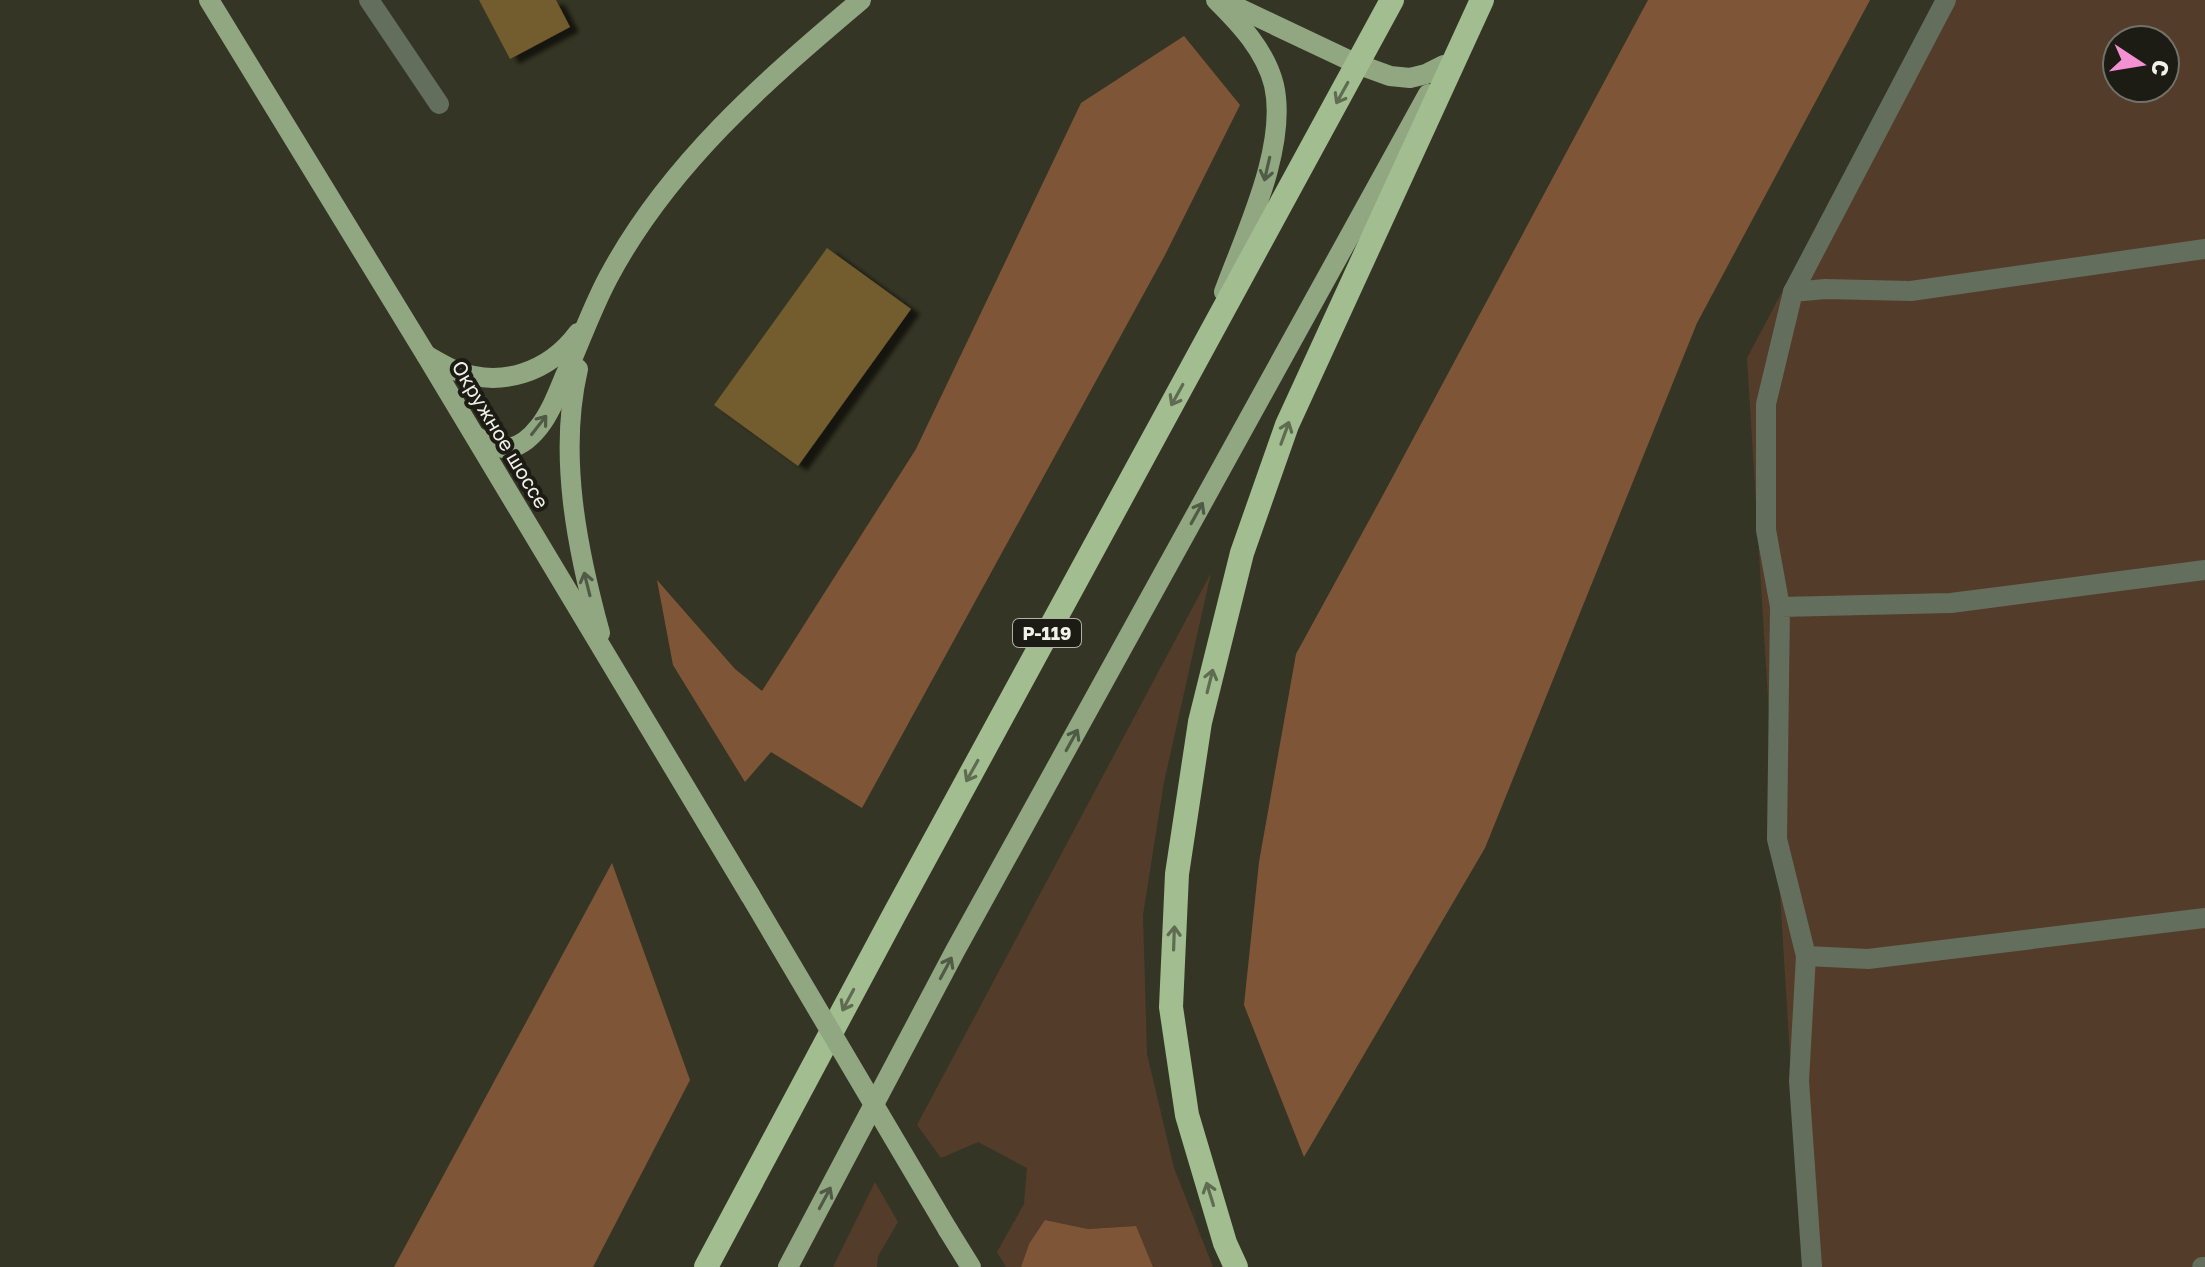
<svg xmlns="http://www.w3.org/2000/svg" width="2205" height="1267" font-family="'Golos Text',sans-serif">
  <style>
    .green { fill: #543c2a; fill-rule: evenodd }
    .forest { fill: #7e5637 }
    .building { fill: #735b2f; filter: url(#shadow) }
    .lines { fill: none; stroke-linecap: round; stroke-linejoin: round }
    .minor { stroke: #636e5c; stroke-width: 20 }
    .major { stroke: #90a782; stroke-width: 20 }
    .highway { stroke: #a2bd90; stroke-width: 24 }
    .major-bridge { stroke: #90a782; stroke-width: 20 }
    .oneway { stroke: #5f6c52 }
    .oneway2 { stroke: #505b46 }
    .labels { text-anchor: middle; dominant-baseline: central; stroke-width: 8; stroke-linejoin: round; paint-order: stroke }
    .shield { fill: #1c1c15; stroke: #b1b1a8; stroke-width: 2 }
    .shield-label { font-size: 18px; font-weight: bold; fill: #f1f1e7 }
    .street-label { font-size: 20px; fill: #f1f1e7; stroke: #1c1c15 }
  </style>
  <defs>
    <filter id="shadow"><feDropShadow dx="9" dy="5" stdDeviation="2" flood-color="#0009"/></filter>
  </defs>
  <rect width="100%" height="100%" fill="#353525"/>
  <g class="green">
    <path d="M1937,0H2205V1267H1803L1747,358ZM2117,40H2165V88H2117Z"/>
    <path d="M1211,573L1164,782L1143,915L1147,1054L1174,1168L1213,1267H1153L1135,1226L1088,1229L1046,1220L1029,1244L1021,1267H1006L997,1252L1024,1204L1027,1168L978,1142L941,1158L917,1125Z"/>
    <path d="M875,1182L898,1222L878,1256L877,1267H833Z"/>
  </g>
  <g class="forest">
    <path d="M1648,0H1870L1697,323L1485,848L1304,1157L1244,1005L1259,862L1296,654L1383,495Z"/>
    <path d="M1184,36L1240,105L1165,255L862,808L771,752L745,782L673,665L657,580L735,669L762,691L916,449L1081,103Z"/>
    <path d="M612,863L690,1080L593,1267H394Z"/>
    <path d="M1045,1220L1088,1229L1136,1226L1153,1267H1021L1029,1244Z"/>
  </g>
  <g class="building">
    <path d="M479,0H556L570,27L510,59Z"/>
    <path d="M827,248L911,309L798,466L714,405Z"/>
  </g>
  <g class="lines">
    <g class="minor">
      <path d="M369,0L439,104"/>
      <path d="M1793,292L1946,0"/>
      <path d="M1780,607L1766,530V404L1793,292L1825,289L1911,291L2205,249"/>
      <path d="M1806,956L1777,839L1780,607L1951,603L2205,570"/>
      <path d="M1812,1267L1799,1081L1806,956L1868,959L2205,918"/>
      <path d="M2202,1267H2205"/>
    </g>
    <g class="major">
      <path d="M209,0L426,355L750,895"/>
      <path d="M1216,0C1240,24 1265,50 1274,85C1288,147 1245,234 1224,292"/>
      <path d="M1226,2L1357,64L1390,76L1410,78L1426,74L1444,65"/>
      <path d="M426,355C435,360 445,366 454,370C501,389 549,372 578,333"/>
      <path d="M578,369C558,455 577,549 600,633"/>
      <path d="M477,437C501,455 520,451 539,427C550,413 557,395 564,378C579,345 591,310 608,278C668,165 765,81 861,0"/>
      <path d="M948,1230L971,1267"/>
      <path d="M788,1267L955,951L1428,94"/>
    </g>
    <g class="highway">
      <path d="M706,1267L894,915L1392,0"/>
      <path d="M1236,1267L1225,1243L1187,1115L1171,1007L1177,874L1200,722L1242,553L1287,425L1482,0"/>
    </g>
    <path class="major-bridge" d="M750,895L948,1230"/>
  </g>
  <defs><path id="oneway-shaft" d="M-6 0H5M1.5-3L5.5 0L1.5 3" fill="none" stroke-width="1.6" stroke-linecap="round" stroke-linejoin="round" transform="scale(2)"/></defs>
  <g class="oneway">
    <use href="#oneway-shaft" transform="translate(1342 93) rotate(119)"/>
    <use href="#oneway-shaft" transform="translate(1177 395) rotate(119)"/>
    <use href="#oneway-shaft" transform="translate(1285 433) rotate(-70)"/>
    <use href="#oneway-shaft" transform="translate(1210 681) rotate(-76)"/>
    <use href="#oneway-shaft" transform="translate(972 771) rotate(119)"/>
    <use href="#oneway-shaft" transform="translate(1174 938) rotate(-88)"/>
    <use href="#oneway-shaft" transform="translate(848 1000) rotate(118)"/>
    <use href="#oneway-shaft" transform="translate(1210 1194) rotate(-107)"/>
  </g>
  <g class="oneway2">
    <use href="#oneway-shaft" transform="translate(1267 169) rotate(103)"/>
    <use href="#oneway-shaft" transform="translate(539 425) rotate(-52)"/>
    <use href="#oneway-shaft" transform="translate(1197 513) rotate(-61)"/>
    <use href="#oneway-shaft" transform="translate(587 584) rotate(-104)"/>
    <use href="#oneway-shaft" transform="translate(1072 740) rotate(-61)"/>
    <use href="#oneway-shaft" transform="translate(946 968) rotate(-62)"/>
    <use href="#oneway-shaft" transform="translate(825 1198) rotate(-62)"/>
  </g>
  <g class="labels">
    <rect class="shield" x="1013" y="619" width="68" height="28" rx="6"/>
    <g class="shield-label">
      <text x="1047" y="633">Р-119</text>
    </g>
    <g class="street-label">
      <text transform="translate(501 434) rotate(59)">Окружное шоссе</text>
    </g>
  </g>
  <g transform="translate(2141 64) rotate(102)"><circle r="38" fill="#1c1c15" stroke="#717169" stroke-width="2"/>
  <path d="M0-6L14 30L0 20L-14 30Z" fill="#f591d2"/>
  <text y="-12" font-size="22" font-weight="bold" text-anchor="middle" fill="#f1f1e7">С</text>
  </g>
</svg>
